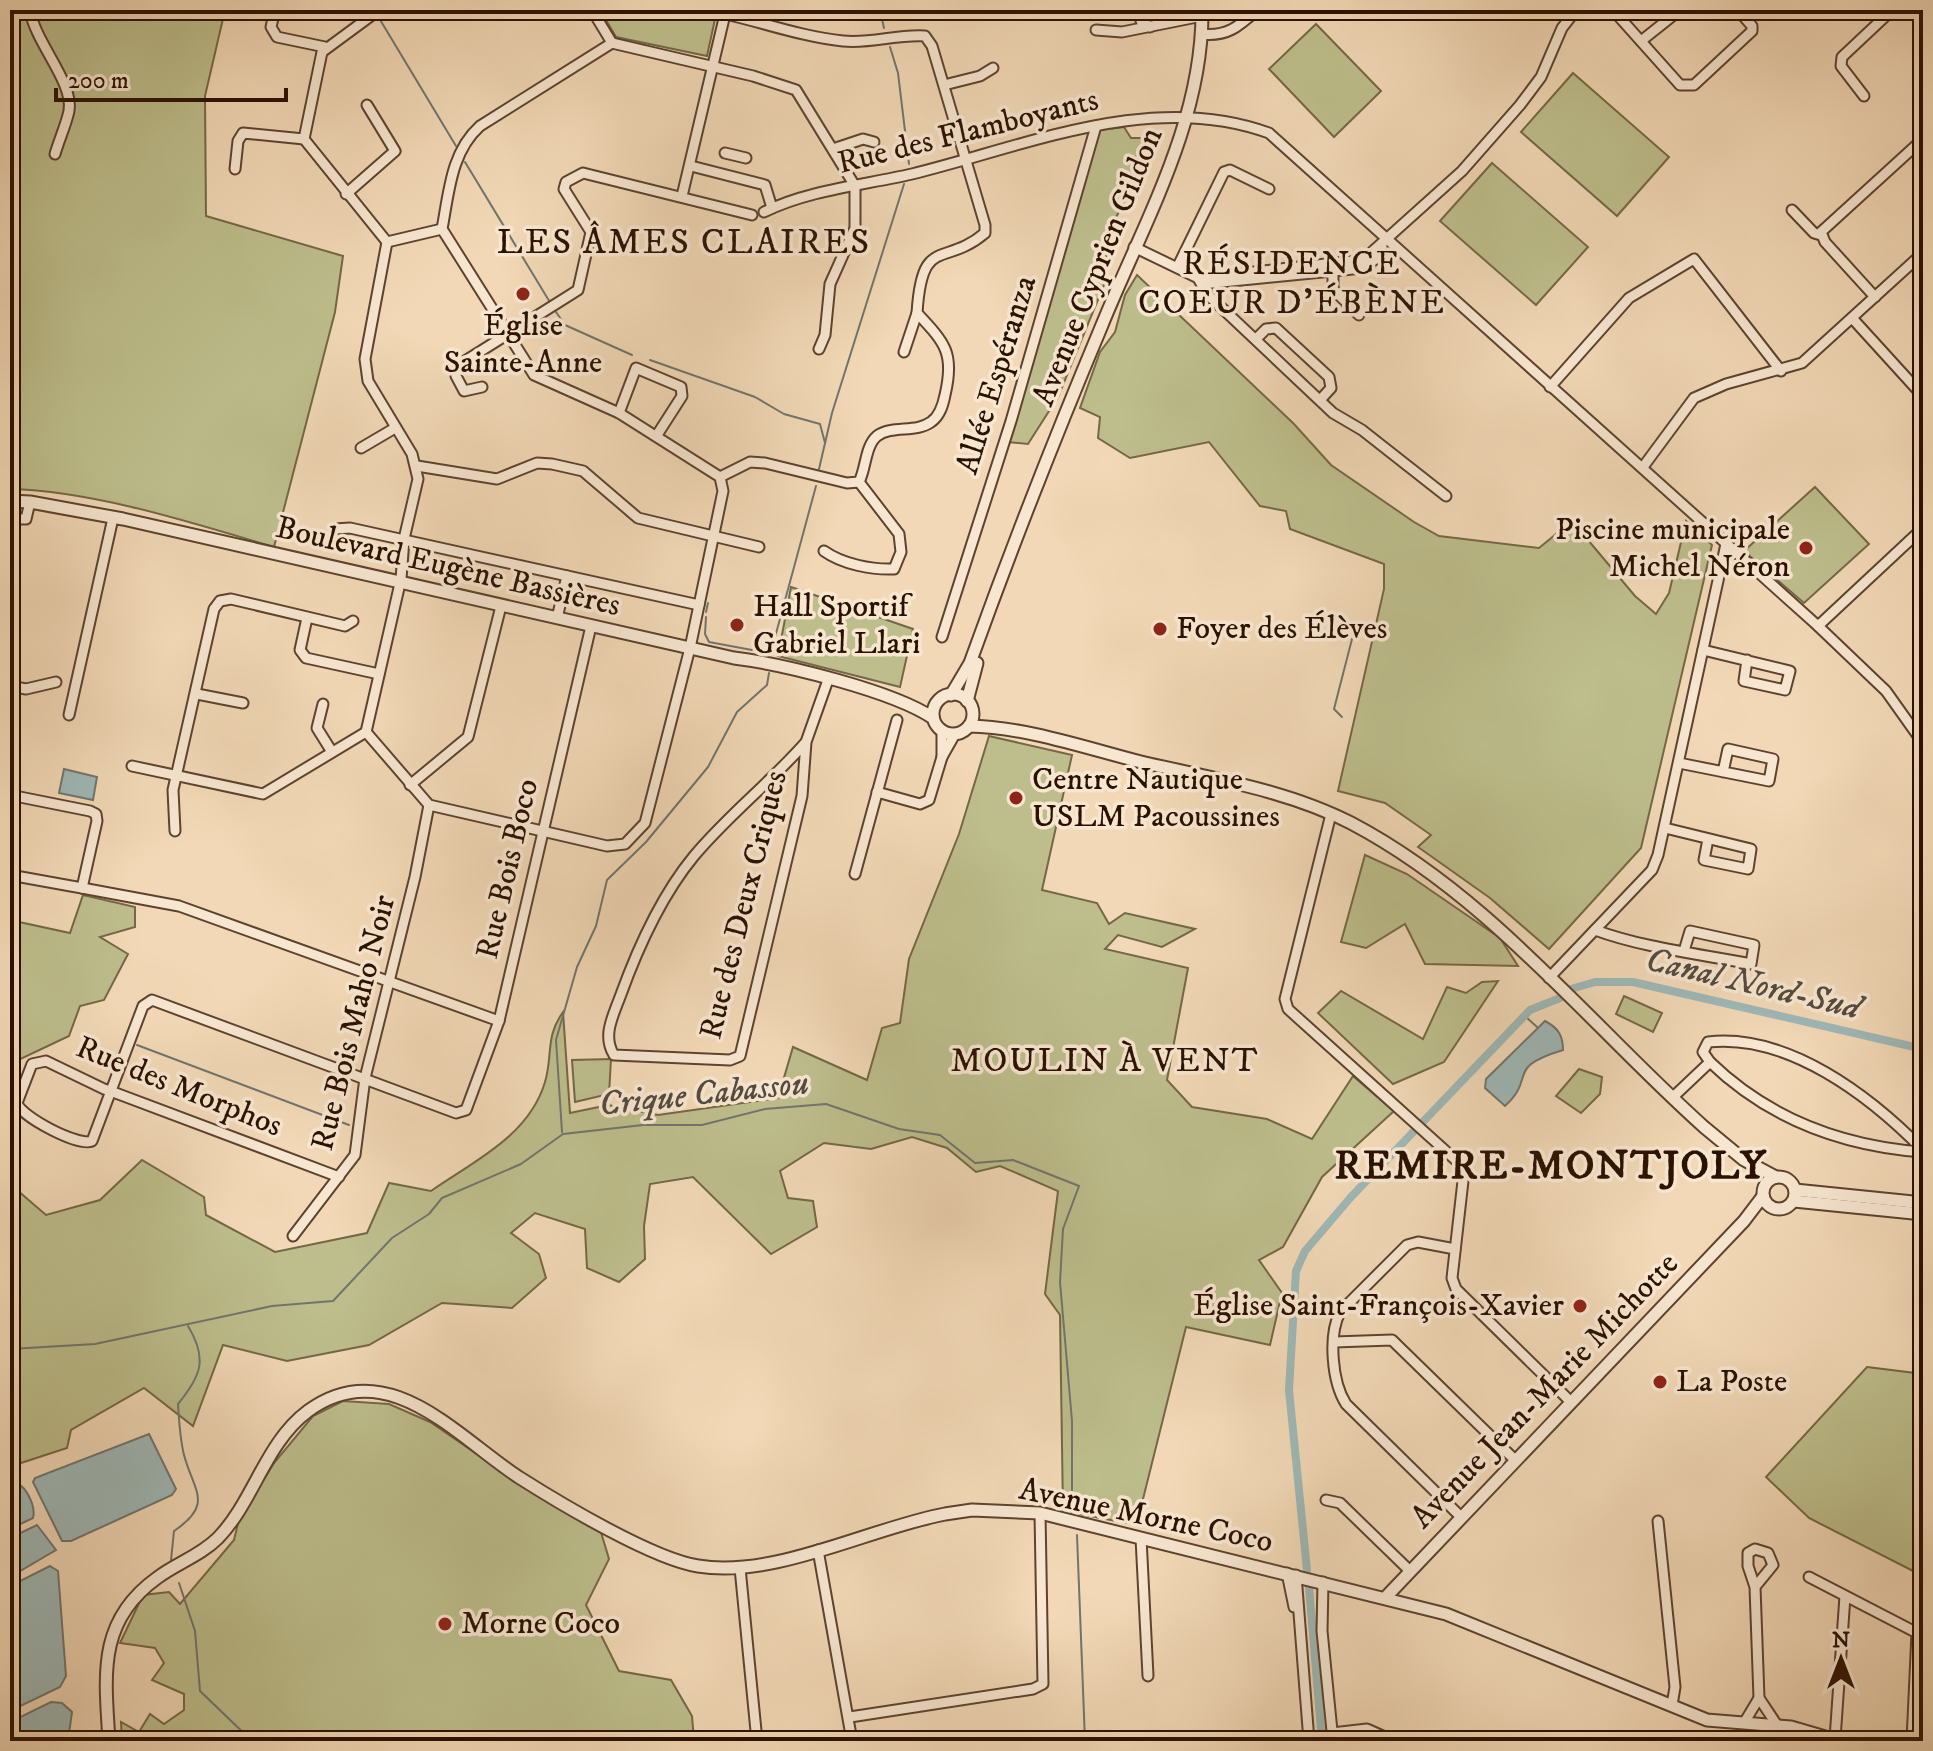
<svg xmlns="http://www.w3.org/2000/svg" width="1933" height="1751" font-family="'IM FELL DW Pica',serif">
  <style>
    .green { fill: #bdbe8c; stroke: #746846; stroke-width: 2 }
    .water { fill: #9eb8b7; stroke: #70756e; stroke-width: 2 }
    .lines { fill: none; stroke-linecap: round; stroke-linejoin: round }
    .stream { stroke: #70756e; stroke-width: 2 }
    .canal { stroke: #9eb8b7; stroke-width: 8 }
    .minor-casing { stroke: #5d432e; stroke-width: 13 }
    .tertiary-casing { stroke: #5d432e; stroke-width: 15 }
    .minor { stroke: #f7e6d0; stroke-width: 9 }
    .tertiary { stroke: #f7e6d0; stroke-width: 11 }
    .poi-dot { fill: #8f2418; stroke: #f7e6d0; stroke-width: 3 }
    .labels { text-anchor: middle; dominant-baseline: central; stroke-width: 7; stroke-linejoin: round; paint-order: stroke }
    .street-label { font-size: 32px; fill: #2b1100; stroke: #f7e6d0 }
    .poi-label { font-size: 32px; fill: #2b1100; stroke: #f7e6d0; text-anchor: start }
    .neighbourhood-label { font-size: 34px; letter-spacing: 2px; fill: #2b1100; stroke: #f7e6d0 }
    .water-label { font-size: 34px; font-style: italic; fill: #534b40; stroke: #f7e6d0 }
    .quarter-label { font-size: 36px; letter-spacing: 2px; fill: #2b1100; stroke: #f7e6d0 }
    .district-label { font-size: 40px; font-weight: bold; letter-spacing: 2px; fill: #2b1100; stroke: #f7e6d0 }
  </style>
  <rect width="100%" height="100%" fill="#f2d8b6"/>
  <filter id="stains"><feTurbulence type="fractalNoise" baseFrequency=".0025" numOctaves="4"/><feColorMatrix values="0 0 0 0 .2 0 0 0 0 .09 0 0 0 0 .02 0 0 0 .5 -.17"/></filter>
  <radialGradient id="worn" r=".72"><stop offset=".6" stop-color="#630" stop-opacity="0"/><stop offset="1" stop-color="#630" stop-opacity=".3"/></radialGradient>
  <g class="green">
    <path d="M10,10H225L205,96L206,216L343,256L335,312L274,547C193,523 94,491 10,489V391L15,375L19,304L10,297V211L15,208L14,163L10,162Z"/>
    <path d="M600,10H717L707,56L616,37Z"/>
    <path d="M1316,24L1381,91L1334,137L1269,69Z"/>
    <path d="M1573,73L1669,157L1617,216L1521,132Z"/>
    <path d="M1124,127L1131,138H1143L1141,153L1130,161L1138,175L1112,225L1115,231L1107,246L1104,285L1058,397L1028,444L1007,442L1099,130Z"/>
    <path d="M1492,163L1588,247L1536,305L1440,221Z"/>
    <path d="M1137,275L1294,424L1331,465L1414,522L1439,536L1539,548L1572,521L1635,596L1656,614L1669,593L1686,521L1712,545L1641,848L1549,949L1490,898L1418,847L1431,835L1385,803L1338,791L1384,589V564L1290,529L1286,511L1260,506L1209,442L1130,458L1098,438L1100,417L1080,408L1100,352L1115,332L1125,295Z"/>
    <path d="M1815,487L1869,544L1804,603L1744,551Z"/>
    <path d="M791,587L913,629L900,687L778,656Z"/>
    <path d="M989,736L1072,755L1042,890L1097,903L1109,924L1125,913L1195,929L1162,947L1118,935L1105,949L1188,968L1167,1080L1192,1107L1267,1119L1312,1139L1353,1076L1394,1111L1322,1177L1283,1247L1259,1260L1282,1293L1270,1345L1186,1327L1140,1511L1126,1523L1063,1511L1060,1315L1045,1294L1058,1191L1000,1166L976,1172L947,1148L912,1137L871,1149L824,1143L780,1171L788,1198L813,1201L817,1227L771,1254L693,1177L650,1184L644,1226L645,1259L619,1282L587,1268L585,1229L535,1213L511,1233L539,1254L546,1278L512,1308L442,1303L369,1345L287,1361L223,1345L193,1426L144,1388L71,1430L67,1448L21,1463L10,1472V1184L46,1215L100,1200L142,1160L204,1197L206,1215L275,1252L367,1233L389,1183L431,1191C474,1161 529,1136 545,1082C553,1055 545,1037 563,1012L570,1113L608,1105L658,1115L778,1098L793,1047L867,1080L882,1028L900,1023L909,959L959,834Z"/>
    <path d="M1365,855L1407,874L1500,938L1518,966L1425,964L1405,924L1366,948L1341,942Z"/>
    <path d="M83,895L135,907V927L100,937L128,954L104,1000L80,1006L69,1036L10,1064V920L70,933Z"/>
    <path d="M1498,981L1444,1062L1393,1084L1318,1013L1341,991L1423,1039L1447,987L1466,993L1482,982Z"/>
    <path d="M1624,996L1662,1013L1653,1032L1616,1014Z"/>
    <path d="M611,1059L609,1094L575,1102L572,1060Z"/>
    <path d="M1579,1069L1602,1077L1600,1094L1581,1113L1556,1096Z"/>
    <path d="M1867,1367L1923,1374V1400L1913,1411L1923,1429V1576L1809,1518L1766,1477Z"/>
    <path d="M343,1401L389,1404L430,1422L534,1493L600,1529L609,1559L586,1605L619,1671L671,1680L692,1716L694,1741H122L121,1722L139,1732L150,1714L164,1724L184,1710V1694L152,1680L164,1663L155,1648L120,1643L143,1595L169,1592L180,1604L234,1540L239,1519L274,1463L313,1416Z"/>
  </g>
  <g class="water">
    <path d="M64,769L97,777L93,800L59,793Z"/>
    <path d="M1545,1021C1558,1028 1563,1035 1563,1050C1504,1068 1537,1077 1505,1106L1485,1088L1486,1079Z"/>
    <path d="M149,1434L176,1489L172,1495L71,1541H62L33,1482L35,1478Z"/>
    <path d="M17,1483C27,1488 36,1507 33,1518L10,1529V1487Z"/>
    <path d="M37,1525L56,1550L10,1577V1538Z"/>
    <path d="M50,1566L58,1571L66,1676L60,1687L10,1711V1586Z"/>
    <path d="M51,1702L62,1703L72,1712L68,1741H10V1722Z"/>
  </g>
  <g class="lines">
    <g class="stream">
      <path d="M880,10L884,28"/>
      <path d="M379,18L456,146"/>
      <path d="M890,47L898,73L909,164"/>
      <path d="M465,162L551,304"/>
      <path d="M556,312L565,325L632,355"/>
      <path d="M650,360L755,397L784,414L820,424L825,443"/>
      <path d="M819,469L832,413L904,184"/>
      <path d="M706,612L708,603"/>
      <path d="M706,617L705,634L709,642L752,650"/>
      <path d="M760,651L771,652L816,486"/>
      <path d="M1342,717L1334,709L1352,639"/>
      <path d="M1525,1016L1537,1027"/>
      <path d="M137,1045L349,1125"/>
      <path d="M562,1132L556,1040L577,967L596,926L607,880L646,842L708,767L737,712L767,685L769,673"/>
      <path d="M10,1349L95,1344L272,1306L333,1301L392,1238L429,1214L442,1198L521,1164L563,1134L643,1125H702L765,1109L826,1104L899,1129L940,1135L975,1163L1013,1160L1079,1186L1063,1229L1060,1282L1072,1421V1502"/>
      <path d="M1077,1535L1085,1741"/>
      <path d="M171,1560L174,1531C214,1504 194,1492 184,1455C180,1439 179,1421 178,1404C201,1376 208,1359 188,1326"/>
      <path d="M179,1583L195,1631L200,1691L252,1741"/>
    </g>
    <g class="canal">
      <path d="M1571,989L1595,982H1633L1923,1049"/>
      <path d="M1307,1570L1289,1390L1296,1271L1305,1251L1351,1197L1530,1010L1560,998"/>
      <path d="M1309,1587L1322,1741"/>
    </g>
    <defs>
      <g id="minor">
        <path d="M30,10C35,43 74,82 69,111C66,125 59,140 55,154"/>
        <path d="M275,10L271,27L277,37L325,47"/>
        <path d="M379,10L322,52L304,139L387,242"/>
        <path d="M592,10L612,43"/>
        <path d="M1139,10L1141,21L1150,27"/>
        <path d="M1613,10L1680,85H1694L1752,31V26L1738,10"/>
        <path d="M1096,30L1122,32L1202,16"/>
        <path d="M1201,34C1227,37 1238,27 1257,10"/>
        <path d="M1641,41L1680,10"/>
        <path d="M612,43L753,76L796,90L855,186V228L830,284L825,335L819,349"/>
        <path d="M944,85L980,76L993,68"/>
        <path d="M1864,96L1841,66L1842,57L1892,10"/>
        <path d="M833,149L863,139L874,142"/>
        <path d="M725,153L746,158"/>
        <path d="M691,166L765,185L772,208"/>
        <path d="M235,169L238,141L243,133L304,139"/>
        <path d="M346,194L395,151L367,105"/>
        <path d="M682,196L726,10"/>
        <path d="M1792,210L1814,233L1821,235"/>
        <path d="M764,212C808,190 864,185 912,174C1026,146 1152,90 1269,133L1818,626L1886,691L1923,743"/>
        <path d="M387,242L442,229"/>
        <path d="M1134,247L1198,278L1207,294L1333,413L1362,430L1446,496"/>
        <path d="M1178,266L1224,172L1230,170L1269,189"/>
        <path d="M1333,271V289L1359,315"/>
        <path d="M1198,278L1363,260L1462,171L1520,105L1541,77L1562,28L1576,10"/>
        <path d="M1202,284L1363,268L1378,257L1382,246"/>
        <path d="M1875,297L1825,242L1821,232L1923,139"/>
        <path d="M1852,318L1923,396"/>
        <path d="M1256,339L1266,329L1276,328L1329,377L1331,388L1320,400"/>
        <path d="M904,352L917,313"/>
        <path d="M482,387L464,391L456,376L457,366L578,290L591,232L564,189L566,182L583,173L752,215"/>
        <path d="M1550,387L1629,298L1694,259L1781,371"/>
        <path d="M619,413L636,368L681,387L682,396L657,435"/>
        <path d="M361,448L395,428"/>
        <path d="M417,466L497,479L537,463L552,464L583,471L638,518L759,547"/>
        <path d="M1643,467L1694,398L1726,384L1802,363L1923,253"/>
        <path d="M720,477L750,462L765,463L847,483L859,482C866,469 865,446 877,436C892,425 916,433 931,422C940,416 943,405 945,395C955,353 945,343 917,313C922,234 944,268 985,233V225L932,46L925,36C897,34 871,44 843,41C804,37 764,23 726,14"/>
        <path d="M10,519H26L30,502"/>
        <path d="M335,529L350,528L699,605"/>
        <path d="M824,551C842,564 872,570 894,569L901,552L899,534L859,482"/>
        <path d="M307,618L300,650L306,658L379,674"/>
        <path d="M557,618L567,576"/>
        <path d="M1818,626L1923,528"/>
        <path d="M942,637L1011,421L1096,126"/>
        <path d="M1703,650L1790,671L1785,690L1744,681L1747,660"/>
        <path d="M10,686L26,689L56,682"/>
        <path d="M197,694L243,703"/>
        <path d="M323,704L317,728L332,752"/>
        <path d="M69,715L113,518"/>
        <path d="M366,732L429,805L607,846L625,844L645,823L690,648L723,491L720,477L619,413L534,375L442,229C449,192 451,152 480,126L612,43"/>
        <path d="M366,732L401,579L404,539L418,479L412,454L368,381L365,359L387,242"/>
        <path d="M806,742C771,782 728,815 694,856C661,896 638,947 620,997C613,1016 602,1036 614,1055L730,1060L740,1056L802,796L806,742L828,680"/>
        <path d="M942,757L955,734"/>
        <path d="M1679,763L1769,781L1773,759L1728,749L1723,772"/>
        <path d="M132,766L263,794L366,732"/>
        <path d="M410,785L468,737L501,606"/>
        <path d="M877,792L920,804L929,800L942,757V731"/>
        <path d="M10,795L90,811L96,814L97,821L82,888L10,875"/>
        <path d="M1331,814L1285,999L1288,1009L1459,1163L1463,1181L1452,1278L1456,1289L1571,1402"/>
        <path d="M1665,828L1751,849L1748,869L1704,860L1708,839"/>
        <path d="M175,831L173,790L214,609L220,601L231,599L345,626L353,621"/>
        <path d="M855,874L897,720"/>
        <path d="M82,888L179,906L499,1021"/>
        <path d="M1595,930C1644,948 1700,954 1751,964L1754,945L1690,931L1684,951"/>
        <path d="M1549,978L1652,870L1658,855L1726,544"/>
        <path d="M1672,1098L1710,1062"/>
        <path d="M1923,1150C1870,1096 1788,1033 1708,1042L1703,1052L1710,1062C1769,1119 1842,1146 1923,1152"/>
        <path d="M339,1177L113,1092L104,1089L46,1061L32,1064L17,1103C21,1117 79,1147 92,1141L143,1006L152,1000L456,1113L466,1110L499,1021L591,626"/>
        <path d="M1919,1207L1923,1167"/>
        <path d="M293,1236L355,1155L365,1078L415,877L429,805"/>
        <path d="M1455,1249L1418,1242L1407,1245L1340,1312C1328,1336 1332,1382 1346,1404L1460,1516"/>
        <path d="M1334,1342L1392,1340L1515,1460"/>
        <path d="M1326,1500L1340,1503L1409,1570"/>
        <path d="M1658,1521L1675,1687L1672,1705"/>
        <path d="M1141,1538L1148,1676"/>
        <path d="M818,1550L852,1741"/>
        <path d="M740,1568L757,1741"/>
        <path d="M1287,1573L1294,1607"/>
        <path d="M1296,1575L1309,1741"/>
        <path d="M1809,1577L1923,1636"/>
        <path d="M1323,1582L1322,1631L1333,1741"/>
        <path d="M1755,1587L1773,1565L1768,1553L1755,1549L1748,1553V1566L1755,1587L1759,1698L1777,1725"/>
        <path d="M850,1717L1033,1689L1043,1684L1040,1513"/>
        <path d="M1744,1723L1759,1698"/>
        <path d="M1332,1733L1367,1729L1394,1741"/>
        <path d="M1835,1739L1845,1596"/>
        <path d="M1912,1741L1917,1633"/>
      </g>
      <g id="tertiary">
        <path d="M10,501L30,502L123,519L734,658C783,664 893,691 933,718"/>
        <circle cx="953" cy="714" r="20"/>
        <path d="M951,695L970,663C1011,549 1055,437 1102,325C1143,224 1203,122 1202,10"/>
        <path d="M967,701L977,663"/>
        <path d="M969,726C1026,727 1086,748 1141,762C1210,778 1287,790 1351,823C1490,896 1589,1024 1704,1127L1744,1160L1776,1177"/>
        <circle cx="1779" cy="1193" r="16"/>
        <path d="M1795,1190L1923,1203"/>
        <path d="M1794,1201L1923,1214"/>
        <path d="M1385,1598L1744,1221L1763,1196"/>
        <path d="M109,1741C105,1675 97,1621 157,1578C177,1563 200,1556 218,1538C254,1501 265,1443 308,1411C388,1352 459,1439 520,1478C561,1504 653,1559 698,1566C774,1579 870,1528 945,1514L972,1510L1040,1513L1446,1614L1707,1720L1791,1727L1839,1741"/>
      </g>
    </defs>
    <use href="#minor" class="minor-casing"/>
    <use href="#tertiary" class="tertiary-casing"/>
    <use href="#minor" class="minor"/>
    <use href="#tertiary" class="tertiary"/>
  </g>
  <g class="poi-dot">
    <circle cx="523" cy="294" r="8"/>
    <circle cx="1806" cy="548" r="8"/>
    <circle cx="737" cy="625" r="8"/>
    <circle cx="1160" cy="629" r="8"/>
    <circle cx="1016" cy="798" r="8"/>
    <circle cx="1580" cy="1306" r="8"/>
    <circle cx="1660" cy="1382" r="8"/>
    <circle cx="445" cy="1624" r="8"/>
  </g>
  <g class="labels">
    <g class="street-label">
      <text transform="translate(968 132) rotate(-14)">Rue des Flamboyants</text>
      <text transform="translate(1098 267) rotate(-68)">Avenue Cyprien Gildon</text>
      <text transform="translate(997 375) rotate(-73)">Allée Espéranza</text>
      <text transform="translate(448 567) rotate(13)">Boulevard Eugène Bassières</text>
      <text transform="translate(508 869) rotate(-77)">Rue Bois Boco</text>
      <text transform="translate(744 905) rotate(-76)">Rue des Deux Criques</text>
      <text transform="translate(354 1023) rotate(-76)">Rue Bois Maho Noir</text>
      <text transform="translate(179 1087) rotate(22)">Rue des Morphos</text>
      <text transform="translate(1545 1391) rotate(-46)">Avenue Jean-Marie Michotte</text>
      <text transform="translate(1146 1516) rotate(12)">Avenue Morne Coco</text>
    </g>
    <g class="poi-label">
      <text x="523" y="326" text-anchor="middle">Église<tspan x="523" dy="37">Sainte-Anne</tspan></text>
      <text x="1790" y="530" text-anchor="end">Piscine municipale<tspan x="1790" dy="37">Michel Néron</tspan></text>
      <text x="753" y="607">Hall Sportif<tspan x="753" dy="37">Gabriel Llari</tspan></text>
      <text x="1176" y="629">Foyer des Élèves</text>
      <text x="1032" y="780">Centre Nautique<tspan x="1032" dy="37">USLM Pacoussines</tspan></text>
      <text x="1564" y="1306" text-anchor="end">Église Saint-François-Xavier</text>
      <text x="1676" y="1382">La Poste</text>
      <text x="461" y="1624">Morne Coco</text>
    </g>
    <g class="neighbourhood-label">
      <text x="1292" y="264">RÉSIDENCE<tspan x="1292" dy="39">COEUR D'ÉBÈNE</tspan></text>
      <text x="1105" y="1061">MOULIN À VENT</text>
    </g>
    <g class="water-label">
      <text transform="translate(1753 984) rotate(13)">Canal Nord-Sud</text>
      <text transform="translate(704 1094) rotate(-6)">Crique Cabassou</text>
    </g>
    <g class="quarter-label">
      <text x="684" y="242">LES ÂMES CLAIRES</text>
    </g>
    <g class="district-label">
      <text x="1551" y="1167">REMIRE-MONTJOLY</text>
    </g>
  </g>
  <rect width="1933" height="1751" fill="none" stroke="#f2d8b6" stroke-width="40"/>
  <rect x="12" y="12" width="1909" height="1727" fill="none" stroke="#2b1100" stroke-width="4"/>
  <rect x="20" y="20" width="1893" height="1711" fill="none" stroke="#2b1100" stroke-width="2"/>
  <g transform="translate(1841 1659)" stroke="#f7e6d0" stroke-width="6" paint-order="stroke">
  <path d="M0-6L14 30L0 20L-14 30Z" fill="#2b1100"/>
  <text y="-12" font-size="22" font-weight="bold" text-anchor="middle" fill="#2b1100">N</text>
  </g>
  <path d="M56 88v12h230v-12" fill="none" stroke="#2b1100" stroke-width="4"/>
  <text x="68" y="88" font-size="24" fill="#2b1100" stroke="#f7e6d0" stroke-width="6" paint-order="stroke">200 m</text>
  <rect width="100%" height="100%" filter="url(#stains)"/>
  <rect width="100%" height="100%" fill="url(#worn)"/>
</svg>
